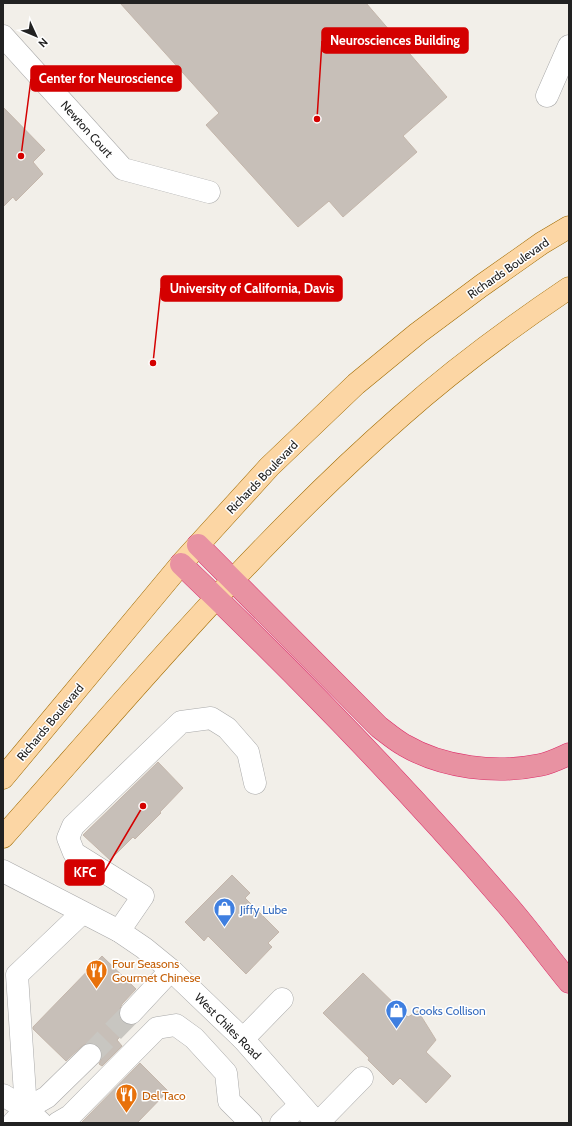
<svg xmlns="http://www.w3.org/2000/svg" width="572" height="1126" font-family="Cabin,sans-serif">
  <style>
    .building { fill: #c7bfb8; stroke: #c4b6ab }
    .lines { fill: none; stroke-linecap: round; stroke-linejoin: round }
    .minor-tunnel { stroke: #c8c6c1; stroke-width: 22; stroke-dasharray: 22 11; stroke-linecap: butt }
    .minor-casing { stroke: #a9a9a9; stroke-width: 23 }
    .major-casing { stroke: #a06b00; stroke-width: 23 }
    .highway-casing { stroke: #dc2a67; stroke-width: 23 }
    .minor { stroke: #fff; stroke-width: 22 }
    .major { stroke: #fcd6a4; stroke-width: 22 }
    .highway { stroke: #e892a2; stroke-width: 22 }
    .labels { text-anchor: middle; dominant-baseline: central; stroke-width: 3; stroke-linejoin: round; paint-order: stroke }
    .street-label { font-size: 12px; fill: #222; stroke: #fff }
    .shop-label { font-size: 12px; fill: #366cbe; stroke: #fff; text-anchor: start }
    .food-label { font-size: 12px; fill: #c56008; stroke: #fff; text-anchor: start }
    .leader { fill: none; stroke: #d40000; stroke-width: 1.5 }
    .callout-dot { fill: #d40000; stroke: #fff; stroke-width: 1.5 }
    .callout { fill: #d40000; stroke: #d40000; stroke-width: 1.5 }
    .callout-label { font-size: 13px; text-anchor: middle; font-weight: bold; fill: #fff }
  </style>
  <rect width="100%" height="100%" fill="#f2efe9"/>
  <g class="building">
    <path d="M120,3H366L447,97L403,136L417,152L343,217L329,201L298,227L206,125L219,113Z"/>
    <path d="M3,107L45,150L33,162L43,174L16,201L13,197L3,207Z"/>
    <path d="M158,762L183,788L160,812L161,813L135,839L133,837L110,860L83,835Z"/>
    <path d="M232,875L250,893L245,898L279,932L268,943L272,947L246,974L208,936L204,941L185,922Z"/>
    <path d="M102,956L136,989L122,1004L119,1011V1017L122,1022L128,1025H131L117,1040L122,1046L102,1066L99,1064L102,1058V1052L99,1046L93,1043H87L82,1046L66,1061L33,1029V1027Z"/>
    <path d="M363,973L408,1017L418,1011L436,1040L426,1052L451,1076L426,1103L400,1078L393,1085L368,1060L369,1058L323,1013Z"/>
    <path d="M140,1063L168,1091L137,1123H81Z"/>
  </g>
  <g class="lines">
    <path class="minor-tunnel" d="M90,1055L131,1013"/>
    <defs>
      <g id="minor">
        <path d="M3,36L123,169L209,192"/>
        <path d="M547,96L569,46"/>
        <path d="M3,871L119,931L144,948L171,970L243,1039L317,1123"/>
        <path d="M119,931L143,896L74,853L68,838L73,826L181,722L211,718L227,728L248,752L255,783"/>
        <path d="M131,1013L171,970"/>
        <path d="M243,1039L282,999"/>
        <path d="M3,1095L26,1109"/>
        <path d="M26,1109L17,975L82,913"/>
        <path d="M26,1109L47,1097L90,1055"/>
        <path d="M13,1123L26,1109L41,1123"/>
        <path d="M58,1123L70,1116L157,1028L176,1025L194,1038L226,1073L229,1101L251,1123"/>
        <path d="M281,1123L300,1105"/>
        <path d="M318,1123L362,1078"/>
      </g>
      <g id="major">
        <path d="M3,778L181,564L269,467L356,384L418,333L481,286L542,243L569,227"/>
        <path d="M3,837C131,693 256,543 401,416C454,369 511,327 569,288"/>
      </g>
      <g id="highway">
        <path d="M198,545L379,727C387,733 395,740 404,745C443,768 496,774 540,765C550,763 560,758 569,754"/>
        <path d="M181,564C293,671 402,782 503,900C526,926 547,955 569,982"/>
      </g>
    </defs>
    <use href="#minor" class="minor-casing"/>
    <use href="#major" class="major-casing"/>
    <use href="#highway" class="highway-casing"/>
    <use href="#minor" class="minor"/>
    <use href="#major" class="major"/>
    <use href="#highway" class="highway"/>
  </g>
  <defs>
    <symbol id="shop-pin" viewBox="-11 -11 22 30"><path d="M0 17L-7.5 6A9.5 9.5 0 1 1 7.5 6Z" fill="#3f7fe0" stroke="#fff"/><path d="M-5-2.5h2.3a2.7 3.5 0 0 1 5.4 0H5L5.5 6h-11ZM-1.5-2.5h3a1.5 2.3 0 0 0-3 0Z" fill="#fff"/></symbol>
    <symbol id="restaurant-pin" viewBox="-11 -11 22 30"><path d="M0 17L-7.5 6A9.5 9.5 0 1 1 7.5 6Z" fill="#e8710a" stroke="#fff"/><path d="M-5-6h1v4h1v-4h1v4h1v-4h1v5L-1.5 .5V6h-2V.5L-5-1ZM5-6V6H3V1.5H1.5Q1.5-4 5-6Z" fill="#fff"/></symbol>
  </defs>
  <g fill-rule="evenodd">
    <use href="#shop-pin" x="212" y="896" width="25" height="34"/>
    <use href="#restaurant-pin" x="84" y="958" width="25" height="34"/>
    <use href="#shop-pin" x="384" y="998" width="25" height="34"/>
    <use href="#restaurant-pin" x="114" y="1082" width="25" height="34"/>
  </g>
  <g class="labels">
    <g class="street-label">
      <text transform="translate(87 129) rotate(48)">Newton Court</text>
      <text transform="translate(508 268) rotate(-35)">Richards Boulevard</text>
      <text transform="translate(262 477) rotate(-46)">Richards Boulevard</text>
      <text transform="translate(50 722) rotate(-50)">Richards Boulevard</text>
      <text transform="translate(228 1026) rotate(45)">West Chiles Road</text>
    </g>
    <g class="shop-label">
      <text x="240" y="909">Jiffy Lube</text>
      <text x="412" y="1010">Cooks Collison</text>
    </g>
    <g class="food-label">
      <text x="112" y="963">Four Seasons<tspan x="112" dy="14">Gourmet Chinese</tspan></text>
      <text x="142" y="1095">Del Taco</text>
    </g>
  </g>
  <path class="leader" d="M317 119L322 41M21 156L31 79M153 363L161 288M143 806L104 872"/>
  <g class="callout-dot">
    <circle cx="317" cy="119" r="4"/>
    <circle cx="21" cy="156" r="4"/>
    <circle cx="153" cy="363" r="4"/>
    <circle cx="143" cy="806" r="4"/>
  </g>
  <g class="callout">
    <rect x="322" y="28" width="146" height="25" rx="4"/>
    <rect x="31" y="66" width="150" height="25" rx="4"/>
    <rect x="161" y="276" width="181" height="25" rx="4"/>
    <rect x="65" y="860" width="39" height="25" rx="4"/>
  </g>
  <g class="callout-label">
    <text x="395" y="45">Neurosciences Building</text>
    <text x="106" y="83">Center for Neuroscience</text>
    <text x="252" y="293">University of California, Davis</text>
    <text x="85" y="877">KFC</text>
  </g>
  <rect width="572" height="1126" fill="none" stroke="#222222" stroke-width="8"/>
  <g transform="translate(36 36) rotate(134)" stroke="#ffffff" stroke-width="3" paint-order="stroke">
  <path d="M0-3L7 15L0 10L-7 15Z" fill="#222222"/>
  <text y="-6" font-size="11" font-weight="bold" text-anchor="middle" fill="#222222">N</text>
  </g>
</svg>
